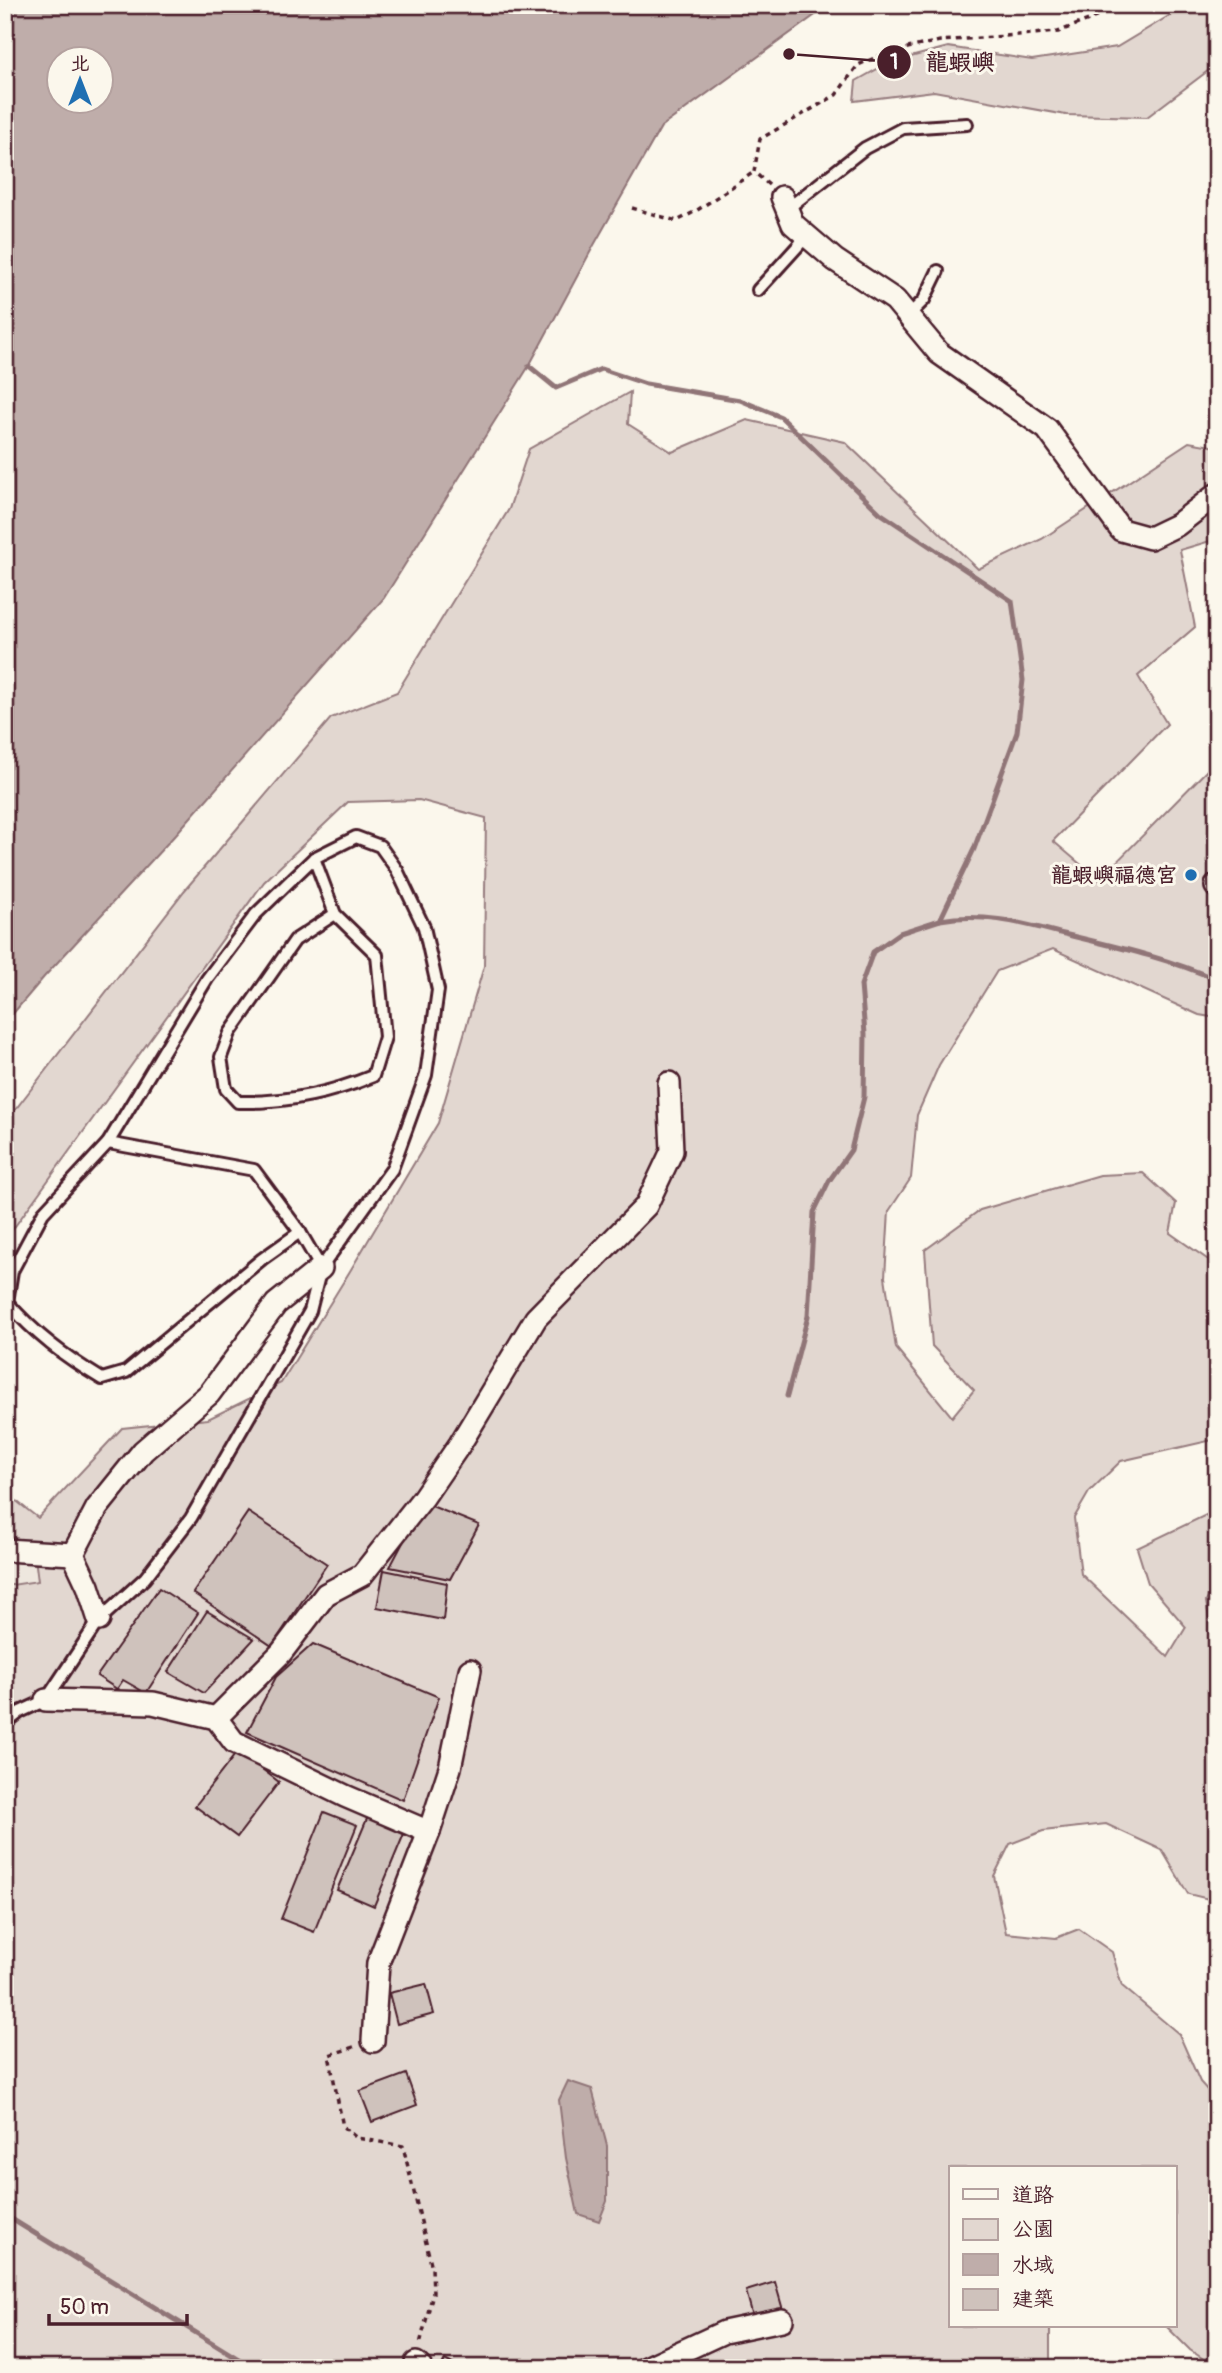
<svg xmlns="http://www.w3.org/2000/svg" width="1222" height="2373" font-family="Pangolin,'LXGW WenKai TC',sans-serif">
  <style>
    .built { fill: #eee7de }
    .green { fill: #e2d7d0; stroke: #967b7e; stroke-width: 2 }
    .water { fill: #bfadaa; stroke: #907477; stroke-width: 2; fill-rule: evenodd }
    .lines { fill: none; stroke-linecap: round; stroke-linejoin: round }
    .stream { stroke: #907477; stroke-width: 5 }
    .building { fill: #cfc2bc; stroke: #4a1f2b; stroke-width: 2 }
    .lane-casing { stroke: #4a1f2b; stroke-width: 16 }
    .street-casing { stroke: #4a1f2b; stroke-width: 26 }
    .path { stroke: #4a1f2b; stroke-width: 3.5; stroke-dasharray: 5 5; stroke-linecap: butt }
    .lane { stroke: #fbf7ec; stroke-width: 10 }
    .street { stroke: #fbf7ec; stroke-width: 21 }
    .poi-dot { fill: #1f6fb2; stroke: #fbf7ec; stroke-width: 2.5 }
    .labels { text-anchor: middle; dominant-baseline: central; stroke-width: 6; stroke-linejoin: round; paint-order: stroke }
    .poi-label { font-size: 21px; font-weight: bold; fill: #4a1f2b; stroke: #fbf7ec; text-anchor: end }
    .leader { fill: none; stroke: #4a1f2b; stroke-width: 2.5 }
    .callout-dot { fill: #4a1f2b; stroke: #fbf7ec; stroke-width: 2.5 }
    .mark-label { font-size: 21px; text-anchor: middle; font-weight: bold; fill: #fff }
    .callout-label { font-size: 23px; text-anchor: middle; font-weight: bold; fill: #4a1f2b; stroke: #fbf7ec; stroke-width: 6; stroke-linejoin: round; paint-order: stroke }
  </style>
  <rect width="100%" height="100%" fill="#fbf7ec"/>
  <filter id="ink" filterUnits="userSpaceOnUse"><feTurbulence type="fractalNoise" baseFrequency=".0143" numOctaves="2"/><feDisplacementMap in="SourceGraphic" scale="14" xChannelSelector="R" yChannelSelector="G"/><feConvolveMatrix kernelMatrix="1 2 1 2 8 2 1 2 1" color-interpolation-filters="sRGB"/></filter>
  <g filter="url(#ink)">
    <path class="built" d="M5,1536L33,1542L38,1581L5,1586Z"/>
    <g class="green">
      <path d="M1187,5H1217V64L1147,117L1066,115L934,91L854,101L856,81L888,63L948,47L1032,60L1117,47Z"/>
      <path d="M630,392L628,424L672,452L747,420L845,442L978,569L1042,539L1189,442L1217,447V539L1180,550L1195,627L1138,676L1167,724L1053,841L1099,880L1217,760V1018L1199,1015L1053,949L997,971L939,1065L917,1115L911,1178L889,1211L885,1277L896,1348L952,1417L974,1390L932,1346L925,1250L980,1210L1100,1175L1143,1173L1176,1203L1170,1233L1217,1266V1439L1121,1461L1089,1492L1074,1518L1081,1574L1168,1657L1186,1627L1148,1583L1137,1548L1206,1515L1217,1516V1579L1206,1602L1211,1629L1217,1635V1901L1188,1894L1162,1850L1106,1824L1043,1831L1010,1844L994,1876L1006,1933L1056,1938L1079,1929L1112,1952L1122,1986L1179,2034L1200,2082L1217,2101V2368L1190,2350L1166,2326H1175V2168H951V2326H1050V2368H5V1586L38,1581L33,1542L5,1536V1492L38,1518L122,1428L208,1419L281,1383L350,1271L438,1123L484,966L486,818L419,800L348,802L264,882L5,1240V1123L184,891L331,718L397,692L509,509L529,449Z"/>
    </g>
    <g class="water">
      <path d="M5,5H829L661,127L594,245L529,366L384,598L176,834L44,977L5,1023ZM60,60H102V102H60Z"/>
      <path d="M568,2081L592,2089L607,2146V2201L599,2221L578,2214L566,2158L559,2100Z"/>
    </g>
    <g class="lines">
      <g class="stream">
        <path d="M529,366L556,388L601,369L646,384L740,400L781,417L880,513L1012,601L1023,680L1017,732L974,849L940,920L900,933L873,952L861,985L865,1034L864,1097L851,1150L829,1181L814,1212L808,1316L787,1396"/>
        <path d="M940,920C988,912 1027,925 1072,936C1122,948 1170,959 1217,980"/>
        <path d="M5,2215L253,2368"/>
      </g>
    </g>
    <g class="building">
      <path d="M424,1503L479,1525L450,1579L390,1567Z"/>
      <path d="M248,1512L327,1564L272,1646L193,1593Z"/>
      <path d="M384,1570L447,1583L443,1620L377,1607Z"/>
      <path d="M159,1588L198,1613L146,1693L123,1680L117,1689L97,1676Z"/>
      <path d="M207,1611L254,1639L204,1693L168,1672Z"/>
      <path d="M313,1644L439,1697L403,1800L247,1732L276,1677Z"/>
      <path d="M238,1751L279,1782L237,1837L195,1806Z"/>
      <path d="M324,1812L357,1825L314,1932L281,1919Z"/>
      <path d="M369,1814L406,1829L374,1906L337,1890Z"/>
      <path d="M426,1984L434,2014L397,2024L389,1993Z"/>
      <path d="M406,2074L417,2105L372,2122L360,2091Z"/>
      <path d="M775,2282L783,2310L754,2320L746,2291Z"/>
      <path d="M445,2360L460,2368H441Z"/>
    </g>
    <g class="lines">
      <defs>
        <g id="lane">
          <path d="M787,209L865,148L903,128L967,124"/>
          <path d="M758,290L807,236"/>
          <path d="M908,316L924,300L938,271"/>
          <path d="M314,858L335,914L295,940L230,1033L221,1057L226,1089L238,1102C286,1103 329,1094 373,1076L385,1037L377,955L335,914"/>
          <path d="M108,1143L254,1170L300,1232"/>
          <path d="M5,1724L20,1712L46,1700L99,1620L145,1578L191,1518L310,1311L321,1268L392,1169L426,1075L438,990L424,927L397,870L380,846L356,837L314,858L290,881L256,914L207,979L108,1143L43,1213L12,1271L7,1302C36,1335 64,1356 102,1379L126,1372L262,1259L300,1232L321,1268"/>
        </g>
        <g id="street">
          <path d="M782,197L793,224L835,260L895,300L939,353L1047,429L1121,530L1150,538L1177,525L1217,494"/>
          <path d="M1216,886L1217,885"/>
          <path d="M5,1550L73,1554L88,1586L99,1620"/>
          <path d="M73,1554L97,1508L143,1451L209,1394L276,1304L321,1268"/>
          <path d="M46,1700L153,1703L216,1718L234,1742L345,1796L429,1832"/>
          <path d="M216,1718L281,1653L326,1594L362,1575L423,1498L460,1444L536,1318L646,1206L672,1151L669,1083"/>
          <path d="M373,2041L378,1963L429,1832L450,1768L470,1670"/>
          <path d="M416,2363L421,2368"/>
          <path d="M646,2368L724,2332L782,2320"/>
        </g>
      </defs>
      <use href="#lane" class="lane-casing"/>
      <use href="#street" class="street-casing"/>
      <g class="path">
        <path d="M769,185L754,172L760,139L836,95L858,65L889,52L940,41L1058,32L1126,5"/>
        <path d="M632,208L677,221L696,211L754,172"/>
        <path d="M354,2047L329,2055L343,2127L357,2138L403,2146L432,2268L433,2293L420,2344"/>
      </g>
      <use href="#lane" class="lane"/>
      <use href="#street" class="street"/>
    </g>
  </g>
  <circle class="poi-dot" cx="1191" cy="875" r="7"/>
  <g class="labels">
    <g class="poi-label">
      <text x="1177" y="875">龍蝦嶼福德宮</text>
    </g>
  </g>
  <path class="leader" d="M789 54L894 62"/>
  <g class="callout-dot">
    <circle cx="789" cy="54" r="7"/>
    <circle cx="894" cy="62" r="18"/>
  </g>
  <g class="mark-label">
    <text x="894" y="69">1</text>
  </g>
  <g class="callout-label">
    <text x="960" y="70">龍蝦嶼</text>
  </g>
  <rect width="1222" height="2373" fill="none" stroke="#fbf7ec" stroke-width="28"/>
  <rect x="14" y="14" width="1194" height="2345" fill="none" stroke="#4a1f2b" stroke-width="2.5" filter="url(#ink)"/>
  <rect x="949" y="2166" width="228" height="161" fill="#fbf7ec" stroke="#b4a19f" stroke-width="2"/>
  <rect x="963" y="2189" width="35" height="10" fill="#fbf7ec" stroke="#b4a19f" stroke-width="2"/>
  <text x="1012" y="2202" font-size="21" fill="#4a1f2b">道路</text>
  <rect x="963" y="2219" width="35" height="21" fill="#e2d7d0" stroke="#b4a19f" stroke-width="2"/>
  <text x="1012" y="2236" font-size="21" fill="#4a1f2b">公園</text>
  <rect x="963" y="2254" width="35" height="21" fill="#bfadaa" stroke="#b4a19f" stroke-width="2"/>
  <text x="1012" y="2272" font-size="21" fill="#4a1f2b">水域</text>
  <rect x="963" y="2289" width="35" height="21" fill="#cfc2bc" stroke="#b4a19f" stroke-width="2"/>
  <text x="1012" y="2306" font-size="21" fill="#4a1f2b">建築</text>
  <g transform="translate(80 80)"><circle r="33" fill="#fbf7ec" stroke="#b4a19f" stroke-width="2"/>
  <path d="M0-5L12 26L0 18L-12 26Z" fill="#1f6fb2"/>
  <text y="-10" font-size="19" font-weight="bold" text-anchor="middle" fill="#4a1f2b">北</text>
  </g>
  <path d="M49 2314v10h138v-10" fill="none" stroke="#4a1f2b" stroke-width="3.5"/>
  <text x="60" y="2314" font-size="21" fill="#4a1f2b" stroke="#fbf7ec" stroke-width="5" paint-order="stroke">50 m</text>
</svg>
